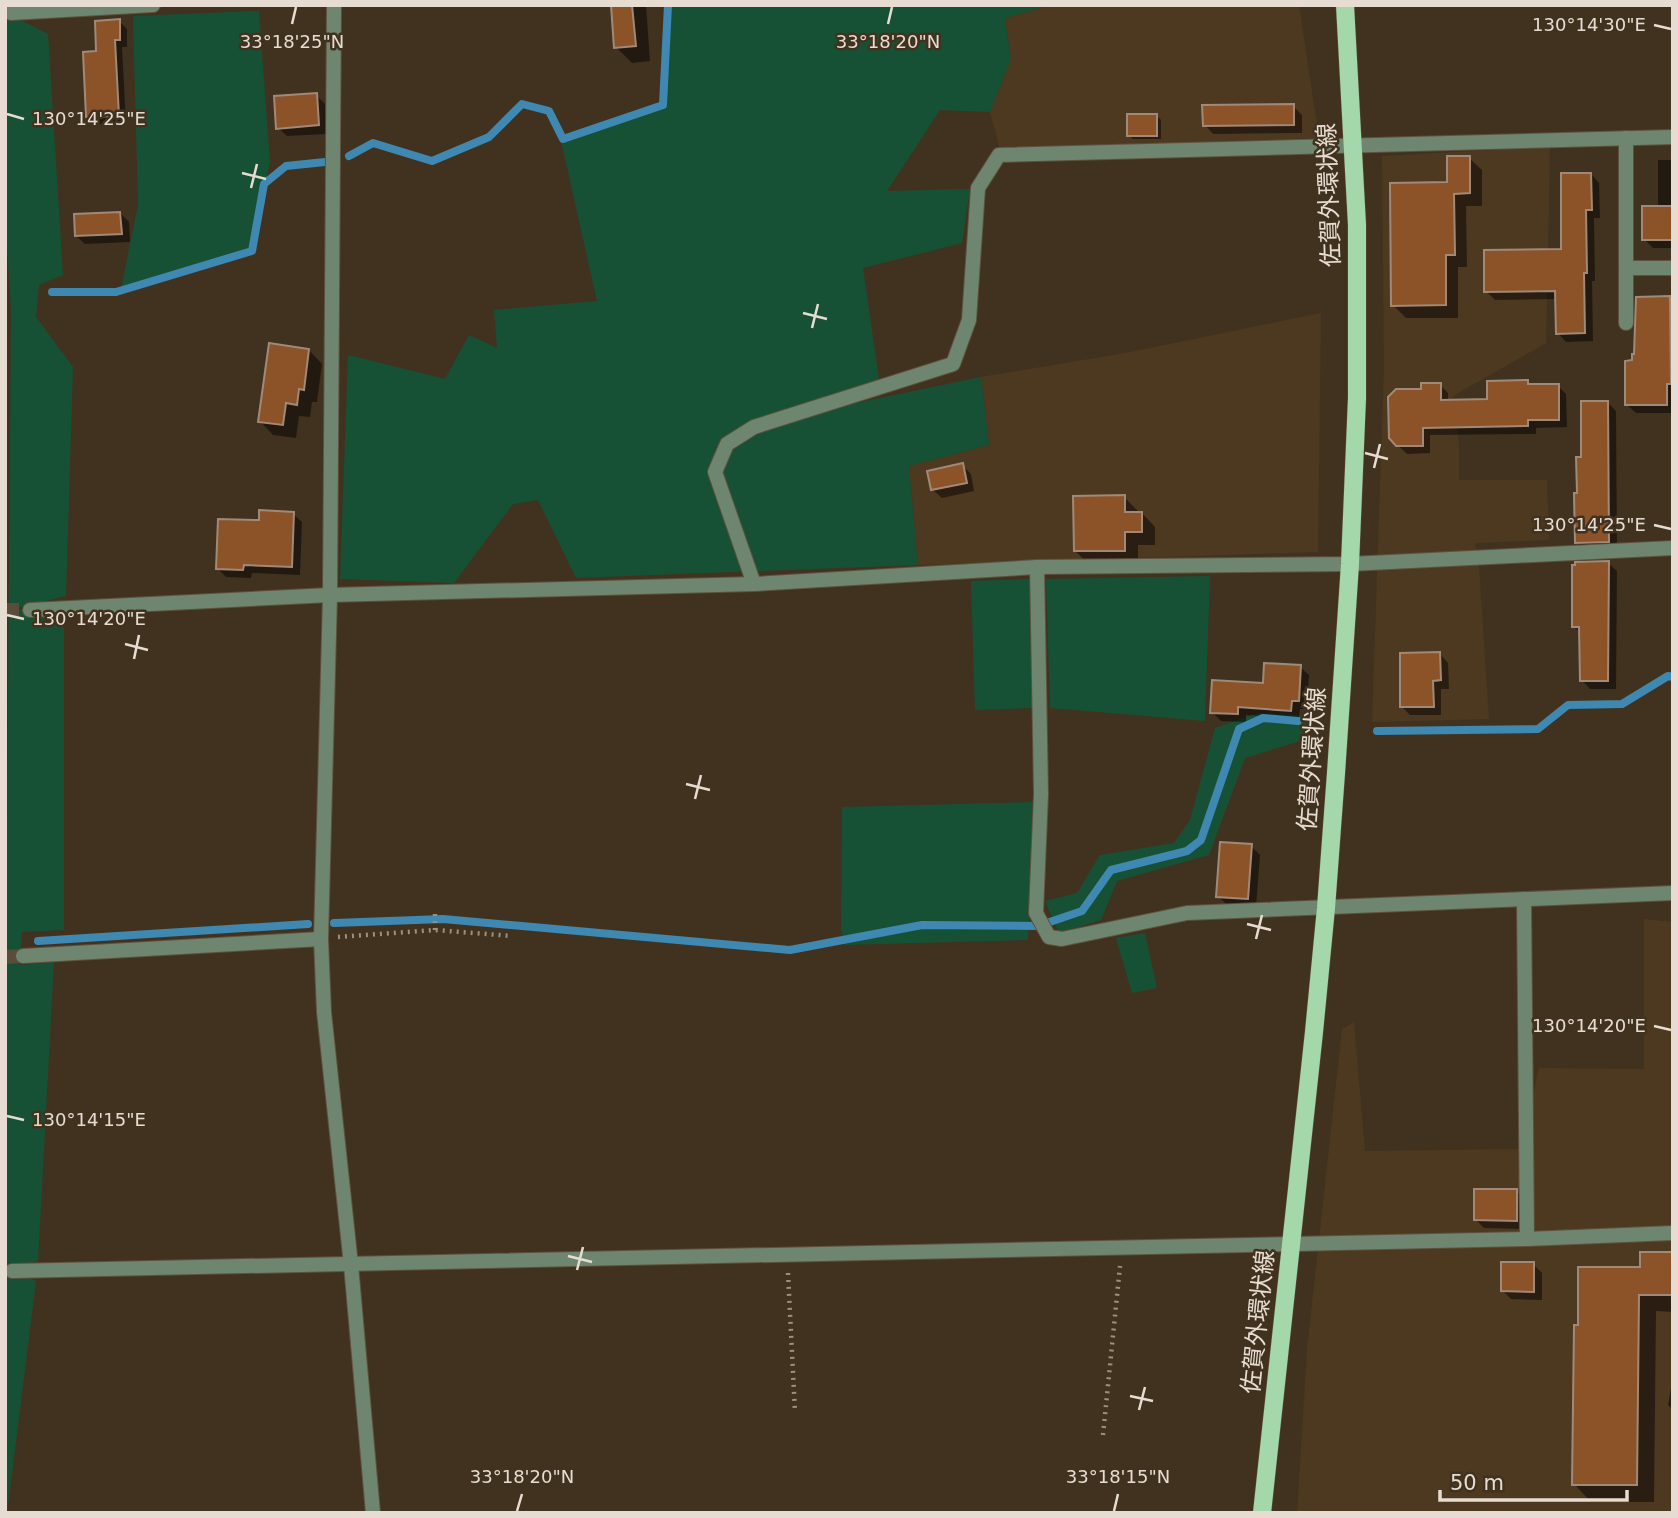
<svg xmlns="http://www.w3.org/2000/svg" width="1678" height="1518" font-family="'DejaVu Sans','Noto Sans JP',sans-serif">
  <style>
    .built { fill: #4d3920 }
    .green { fill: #175135 }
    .shadow { fill: #0007 }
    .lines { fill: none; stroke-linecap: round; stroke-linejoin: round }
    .stream { stroke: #3e88b1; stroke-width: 8 }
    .building { fill: #8b5327; stroke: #a18979; stroke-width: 2 }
    .minor-tunnel { stroke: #5a4c3a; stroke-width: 14; stroke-dasharray: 14 7; stroke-linecap: butt }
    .minor-casing { stroke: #5f513f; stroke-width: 16 }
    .primary-casing { stroke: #5f513f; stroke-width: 19 }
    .path { stroke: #9b8f80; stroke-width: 4.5; stroke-dasharray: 2 5; stroke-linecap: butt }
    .minor { stroke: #6e8670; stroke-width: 14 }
    .primary { stroke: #a4d7aa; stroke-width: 18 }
    .ticks { fill: none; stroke: #e6dcd1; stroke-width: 2.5 }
    .labels { text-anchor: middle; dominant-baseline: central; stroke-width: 5; stroke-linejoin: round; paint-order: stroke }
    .street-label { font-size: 24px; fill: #e6dcd1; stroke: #41321f }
    .ticks-label { font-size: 18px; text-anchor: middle; fill: #e6dcd1; stroke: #41321f; stroke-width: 5; stroke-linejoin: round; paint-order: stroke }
  </style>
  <rect width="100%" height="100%" fill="#41321f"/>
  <g class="built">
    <path d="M1052,5H1299L1319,138L1000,149L990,112L1011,59L1005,18Z"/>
    <path d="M1550,147L1546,343L1453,396L1459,446V480H1547L1549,540L1475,543L1479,566L1489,719L1372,722L1384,370L1382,156Z"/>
    <path d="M1321,313L1318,552L918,565L909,466L989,445L981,377L1131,352Z"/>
    <path d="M1644,919L1673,922V1513H1297L1307,1350L1342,1029L1354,1022L1365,1151L1521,1149L1539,1068L1644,1069Z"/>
  </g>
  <g class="green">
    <path d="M671,5H1052L1005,18L1011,59L990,112L940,110L887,191L970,189L962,243L863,268L879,380L740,427L981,377L989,445L909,466L918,565L576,578L538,500L513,504L454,583L340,579L348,355L445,379L469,335L497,348L494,310L597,301L560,136L664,106Z"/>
    <path d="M259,11L270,163L248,251L121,289L138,205L133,16Z"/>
    <path d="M5,12L48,34L63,275L39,285L36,317L73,367L66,596L18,608L64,619V930L22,932L20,965L54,962L38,1261L6,1269L36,1281L7,1513H5V868L7,830L11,310L5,215Z"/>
    <path d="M1210,576L1205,721L1050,708L1046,579Z"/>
    <path d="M1034,579V708L975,710L971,581Z"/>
    <path d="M1258,713L1310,716L1307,739L1245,758L1209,855L1117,881L1101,920L1059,933L1045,901L1077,893L1100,855L1174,843L1190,820L1215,728Z"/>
    <path d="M1033,802L1028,940L845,945L841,930L842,807Z"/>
    <path d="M1145,933L1157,988L1132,993L1116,938Z"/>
  </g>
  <g class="shadow">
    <path d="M612,5H646L650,61L632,63L616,47Z"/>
    <path d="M119,21L127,29V47H122L126,123L96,124L88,116L98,53Z"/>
    <path d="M316,95L325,104L327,134L287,136L278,128Z"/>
    <path d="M1293,106L1302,115V133L1213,134L1205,125Z"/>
    <path d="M1157,116L1161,120V139H1133L1129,136Z"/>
    <path d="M1469,158L1482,170V206H1466L1467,267H1458V318H1406L1393,305L1449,184Z"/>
    <path d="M1658,160H1673V248H1653L1644,239L1658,208Z"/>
    <path d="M1591,174L1599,183L1600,218H1594L1595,281H1592L1593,341L1566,342L1558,333L1557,299L1495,300L1486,291L1563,251Z"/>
    <path d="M120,213L129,222L130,242L85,244L76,236Z"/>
    <path d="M1669,298L1673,302V413H1636L1627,405L1634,362Z"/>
    <path d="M309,350L322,364L317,402H312L310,417L299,416L296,438L273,435L260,421Z"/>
    <path d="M1527,382L1531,386H1558L1566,394L1567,427L1536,428V434L1430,435V453L1407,454L1390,438L1423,390L1440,385L1448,393V401H1489Z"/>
    <path d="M1607,402L1616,411L1617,550L1585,551L1577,542L1578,494L1583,459Z"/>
    <path d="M962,465L971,474L974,491L942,498L933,490Z"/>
    <path d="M1124,497L1138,511V513H1142L1155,527V545H1138V563L1089,564L1075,551Z"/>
    <path d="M293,514L302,522L300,575L252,573L251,578L226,577L218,569L261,522Z"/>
    <path d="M1608,563L1617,571L1616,689H1590L1582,680L1581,634L1574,626Z"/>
    <path d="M1440,654L1448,663L1449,689H1441V715H1410L1402,707Z"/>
    <path d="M1300,667L1309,675L1307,709H1300L1299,718L1246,715V722L1221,721L1212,712Z"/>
    <path d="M1251,846L1260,855L1256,907L1227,905L1218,896Z"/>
    <path d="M1516,1191L1525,1200V1229L1484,1228L1476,1220Z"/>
    <path d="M1673,1254V1312L1656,1311L1654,1502H1591L1574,1484L1579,1327L1642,1269Z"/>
    <path d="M1533,1264L1542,1273V1300L1511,1299L1503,1291Z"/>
    <path d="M1673,1377V1410L1668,1405Z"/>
  </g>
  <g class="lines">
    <g class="stream">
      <path d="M349,156L373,143L432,161L489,137L522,104L549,111L563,139L663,105L668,5"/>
      <path d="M52,292H116L252,251L264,184L286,166L325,162"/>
      <path d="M1377,731L1538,729L1568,705L1622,704L1668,676L1673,677"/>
      <path d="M334,923L443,919L790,950L922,925L1038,926L1082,911L1111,870L1187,851L1201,840L1239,729L1263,718L1298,721"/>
      <path d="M38,941L308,924"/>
    </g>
  </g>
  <g class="building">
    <path d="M611,5H632L636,46L614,48Z"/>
    <path d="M120,19V40H115L119,116L86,117L83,52L96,51L95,21Z"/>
    <path d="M317,93L319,125L276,129L274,96Z"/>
    <path d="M1294,104V125L1203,126L1202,105Z"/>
    <rect x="1127" y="114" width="30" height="22"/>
    <path d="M1447,156H1470V193L1454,194L1455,255H1446V305L1391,306L1390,183L1447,182Z"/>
    <path d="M1561,173H1591L1592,210H1586L1587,273H1584L1585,333L1556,334L1555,291L1484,292V250L1561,249Z"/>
    <rect x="1642" y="206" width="31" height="34"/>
    <path d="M120,212L122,234L75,236L74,214Z"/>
    <path d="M1670,296L1671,384H1667V405H1625V361L1632,360V354H1634L1636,297Z"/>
    <path d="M269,343L309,349L304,390L299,389L297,405L286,403L283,425L258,422Z"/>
    <path d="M1528,380V384H1559V420H1528V426L1423,428V446H1396L1389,438L1388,397L1396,389H1421V383H1441V400L1487,399V381Z"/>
    <path d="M1581,401H1608L1609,542L1575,543L1574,493H1577L1576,457H1581Z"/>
    <path d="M963,463L967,483L931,490L927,471Z"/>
    <path d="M1125,495V512H1142V532H1125V551H1074L1073,496Z"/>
    <path d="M259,510L294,512L292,567L244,565L243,570L216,569L218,519L259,520Z"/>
    <path d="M1609,561L1608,681H1580L1579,627H1572V565H1575V562Z"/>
    <path d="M1440,652L1441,680L1433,681L1434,707H1400V653Z"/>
    <path d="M1264,663L1301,665L1299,701H1292L1291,711L1238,707V714L1210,713L1212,680L1263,683Z"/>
    <path d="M1220,842L1252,844L1248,899L1216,897Z"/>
    <path d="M1474,1189H1517V1221L1474,1220Z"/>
    <path d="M1640,1252H1673V1295H1639L1637,1485H1572L1574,1325H1578V1267H1640Z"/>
    <path d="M1501,1262H1534V1292L1501,1291Z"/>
  </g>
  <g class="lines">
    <g class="minor-tunnel">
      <path d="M5,610H30"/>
      <path d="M5,957L23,956"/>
    </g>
    <defs>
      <g id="minor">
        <path d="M334,5L330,595L321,939L324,1012L351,1265L373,1513"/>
        <path d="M11,13L153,5"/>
        <path d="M1626,138V323"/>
        <path d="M1626,268H1673"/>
        <path d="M1037,567L1041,794L1036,913L1049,937L1062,939L1187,913L1673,893"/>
        <path d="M754,584L715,472L727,444L754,427L953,364L969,320L978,188L999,155L1673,137"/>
        <path d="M30,610L330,595L754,584L1037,567L1350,564L1673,548"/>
        <path d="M1524,899L1527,1239"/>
        <path d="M23,956L321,939"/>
        <path d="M12,1271L1527,1239L1673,1233"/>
      </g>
      <path id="primary" d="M1262,1513L1314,1032L1326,908L1336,773L1350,564L1357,398V225L1345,5"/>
    </defs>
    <use href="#minor" class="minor-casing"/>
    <use href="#primary" class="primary-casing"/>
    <g class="path">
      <path d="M435,930V911"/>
      <path d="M338,937L435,930L512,936"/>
      <path d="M788,1273L795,1412"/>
      <path d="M1103,1435L1120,1266"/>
    </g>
    <use href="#minor" class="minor"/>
    <use href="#primary" class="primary"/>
  </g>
  <path class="ticks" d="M292,24L296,7M888,24L892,7M1654,25L1671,29M7,114L24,119M242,173L266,179M251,188L257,164M803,313L827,319M812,328L818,304M1365,453L1388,459M1374,468L1380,444M1654,525L1671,529M7,615L24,619M125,644L148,650M134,659L139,635M686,784L710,790M695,799L701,775M1247,924L1271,930M1256,939L1262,915M1654,1026L1671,1030M7,1116L24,1120M568,1256L592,1262M577,1270L583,1247M1130,1396L1153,1401M1139,1410L1145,1387M517,1511L522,1494M1114,1511L1118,1494"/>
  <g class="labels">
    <g class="street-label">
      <text transform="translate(1329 195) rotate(-92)">佐賀外環状線</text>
      <text transform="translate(1312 759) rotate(-86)">佐賀外環状線</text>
      <text transform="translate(1258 1322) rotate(-84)">佐賀外環状線</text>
    </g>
  </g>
  <g class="ticks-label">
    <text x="1589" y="31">130°14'30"E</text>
    <text x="292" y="48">33°18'25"N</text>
    <text x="888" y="48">33°18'20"N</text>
    <text x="89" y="125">130°14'25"E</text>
    <text x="1589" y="531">130°14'25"E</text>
    <text x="89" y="625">130°14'20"E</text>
    <text x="1589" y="1032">130°14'20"E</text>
    <text x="89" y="1126">130°14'15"E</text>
    <text x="522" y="1483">33°18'20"N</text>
    <text x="1118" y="1483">33°18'15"N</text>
  </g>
  <rect width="1678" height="1518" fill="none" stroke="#e6dcd1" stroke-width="14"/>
  <path d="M1440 1490v10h187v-10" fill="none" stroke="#e6dcd1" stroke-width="3.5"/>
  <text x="1450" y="1490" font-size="21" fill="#e6dcd1" stroke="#41321f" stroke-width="5" paint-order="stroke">50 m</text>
</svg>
